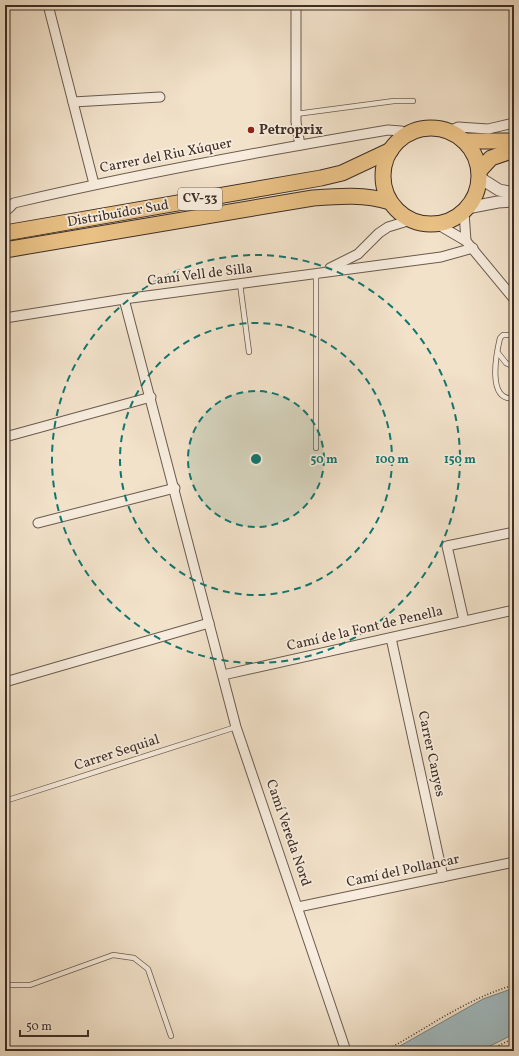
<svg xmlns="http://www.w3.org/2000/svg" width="519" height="1056" font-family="Vollkorn,serif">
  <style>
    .water { fill: #a0bbc1; stroke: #788383 }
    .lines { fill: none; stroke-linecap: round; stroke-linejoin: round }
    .service-casing { stroke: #6a5b4f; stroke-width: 6 }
    .minor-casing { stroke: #6a5b4f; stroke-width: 11 }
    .tertiary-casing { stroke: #6a5b4f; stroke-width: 13 }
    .trunk-casing { stroke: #3d2e26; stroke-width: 17 }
    .path { stroke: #3d2e26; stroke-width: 1.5; stroke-dasharray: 1 2; stroke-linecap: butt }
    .service { stroke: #f7ecdd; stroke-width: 4.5 }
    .minor { stroke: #f7ecdd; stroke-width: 9 }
    .tertiary { stroke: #f7ecdd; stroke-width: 11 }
    .trunk { stroke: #e9c185; stroke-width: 15 }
    .ring { fill: none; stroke: #0f766e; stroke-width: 2; stroke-dasharray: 7 5 }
    .poi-dot { fill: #8f2418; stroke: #f7ecdd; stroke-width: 1.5 }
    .labels { text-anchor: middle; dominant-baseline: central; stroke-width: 3.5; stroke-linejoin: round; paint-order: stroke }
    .shield { fill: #f7ecdd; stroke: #75675d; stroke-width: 1 }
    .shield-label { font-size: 13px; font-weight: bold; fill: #3d2e26 }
    .poi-label { font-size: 14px; font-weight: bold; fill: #3d2e26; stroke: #f7ecdd; text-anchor: start }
    .street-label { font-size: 14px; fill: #3d2e26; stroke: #f7ecdd }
    .centre { fill: #0f766e; stroke: #f7ecdd; stroke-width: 2 }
    .ring-label { font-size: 12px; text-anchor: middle; font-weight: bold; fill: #0f766e; stroke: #f7ecdd; stroke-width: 3.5; stroke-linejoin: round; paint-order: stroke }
  </style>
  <rect width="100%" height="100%" fill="#f2e2ca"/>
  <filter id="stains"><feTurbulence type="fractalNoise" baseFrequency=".005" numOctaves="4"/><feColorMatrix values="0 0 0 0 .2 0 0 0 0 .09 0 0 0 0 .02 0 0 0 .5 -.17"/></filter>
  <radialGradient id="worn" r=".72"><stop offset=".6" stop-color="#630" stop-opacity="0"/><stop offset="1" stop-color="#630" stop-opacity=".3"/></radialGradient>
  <path class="water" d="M514,988V1034L480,1051H391L483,999Z"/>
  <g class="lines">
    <defs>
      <g id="service">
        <path d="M296,114L394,101H413"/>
        <path d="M316,274V448"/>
        <path d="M240,284L249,352"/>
        <path d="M514,335H503L500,338C496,355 487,402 514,398"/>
        <path d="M498,353L506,363L514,367"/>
        <path d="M5,801L236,727"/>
        <path d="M5,985H30L113,955L134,958L148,969L171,1036"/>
      </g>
      <g id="minor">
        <path d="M48,5L94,184"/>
        <path d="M296,5V122L300,145"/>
        <path d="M73,102L160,97"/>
        <path d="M449,131L458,127L488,129L514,123"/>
        <path d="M5,210L8,209L14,203C137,174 263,151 388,130L401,131L406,135"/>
        <path d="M437,224L466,241L464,212"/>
        <path d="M466,241L514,299"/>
        <path d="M330,268L358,254L379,233L388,227L411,220"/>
        <path d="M124,299L236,727L346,1051"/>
        <path d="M5,318L124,299L441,257L473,248"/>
        <path d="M5,437L151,397"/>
        <path d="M38,523L175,488"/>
        <path d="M464,621L447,546L514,532"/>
        <path d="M391,638L443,877"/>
        <path d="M223,675L514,610"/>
        <path d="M5,682L209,623"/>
        <path d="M298,907L514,862"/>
      </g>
      <g id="tertiary">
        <path d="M480,178L499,190L514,193"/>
        <path d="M467,208L498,202L514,201"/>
      </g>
      <g id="trunk">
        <circle cx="431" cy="176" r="48"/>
        <path d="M464,141H514"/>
        <path d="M480,170L491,158L514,150"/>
        <path d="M5,233L321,178L342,173L391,150"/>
        <path d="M5,250L313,198C339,196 366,194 390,202"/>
      </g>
    </defs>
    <use href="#service" class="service-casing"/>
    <use href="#minor" class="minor-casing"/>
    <use href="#tertiary" class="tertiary-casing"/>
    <use href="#trunk" class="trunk-casing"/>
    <g class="path">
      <path d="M385,1051C427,1028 468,998 514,985"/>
      <path d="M488,1051L514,1038"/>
    </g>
    <use href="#service" class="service"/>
    <use href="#minor" class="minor"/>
    <use href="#tertiary" class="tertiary"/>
    <use href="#trunk" class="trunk"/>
  </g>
  <circle cx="256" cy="459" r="68" fill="#0f766e" fill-opacity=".12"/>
  <g class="ring">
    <circle cx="256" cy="459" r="68"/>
    <circle cx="256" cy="459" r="136"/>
    <circle cx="256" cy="459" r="204"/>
  </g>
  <circle class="poi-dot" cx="251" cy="130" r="4"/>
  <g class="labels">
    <rect class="shield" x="178" y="188" width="44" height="22" rx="3"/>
    <g class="shield-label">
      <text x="200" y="199">CV-33</text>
    </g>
    <g class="poi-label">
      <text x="259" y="130">Petroprix</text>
    </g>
    <g class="street-label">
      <text transform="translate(166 156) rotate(-11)">Carrer del Riu Xúquer</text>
      <text transform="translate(118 214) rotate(-10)">Distribuïdor Sud</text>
      <text transform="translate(200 275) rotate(-7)">Camí Vell de Silla</text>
      <text transform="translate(365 629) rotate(-13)">Camí de la Font de Penella</text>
      <text transform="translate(117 753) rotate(-18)">Carrer Sequial</text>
      <text transform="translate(431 754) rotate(78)">Carrer Canyes</text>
      <text transform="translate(288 833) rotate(71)">Camí Vereda Nord</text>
      <text transform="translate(403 871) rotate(-12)">Camí del Pollancar</text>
    </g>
  </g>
  <circle cx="256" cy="459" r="6" class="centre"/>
  <g class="ring-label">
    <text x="324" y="463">50 m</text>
    <text x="392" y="463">100 m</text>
    <text x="460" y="463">150 m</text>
  </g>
  <rect width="519" height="1056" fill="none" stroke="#f2e2ca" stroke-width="20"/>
  <rect x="6" y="6" width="507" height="1044" fill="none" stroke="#3d2e26" stroke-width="2"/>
  <rect x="10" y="10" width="499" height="1036" fill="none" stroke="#3d2e26"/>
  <path d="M20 1030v6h68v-6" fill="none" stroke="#3d2e26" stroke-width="2"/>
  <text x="26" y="1030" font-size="12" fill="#3d2e26" stroke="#f7ecdd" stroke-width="3" paint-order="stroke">50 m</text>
  <rect width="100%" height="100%" filter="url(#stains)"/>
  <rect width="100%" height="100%" fill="url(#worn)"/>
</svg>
